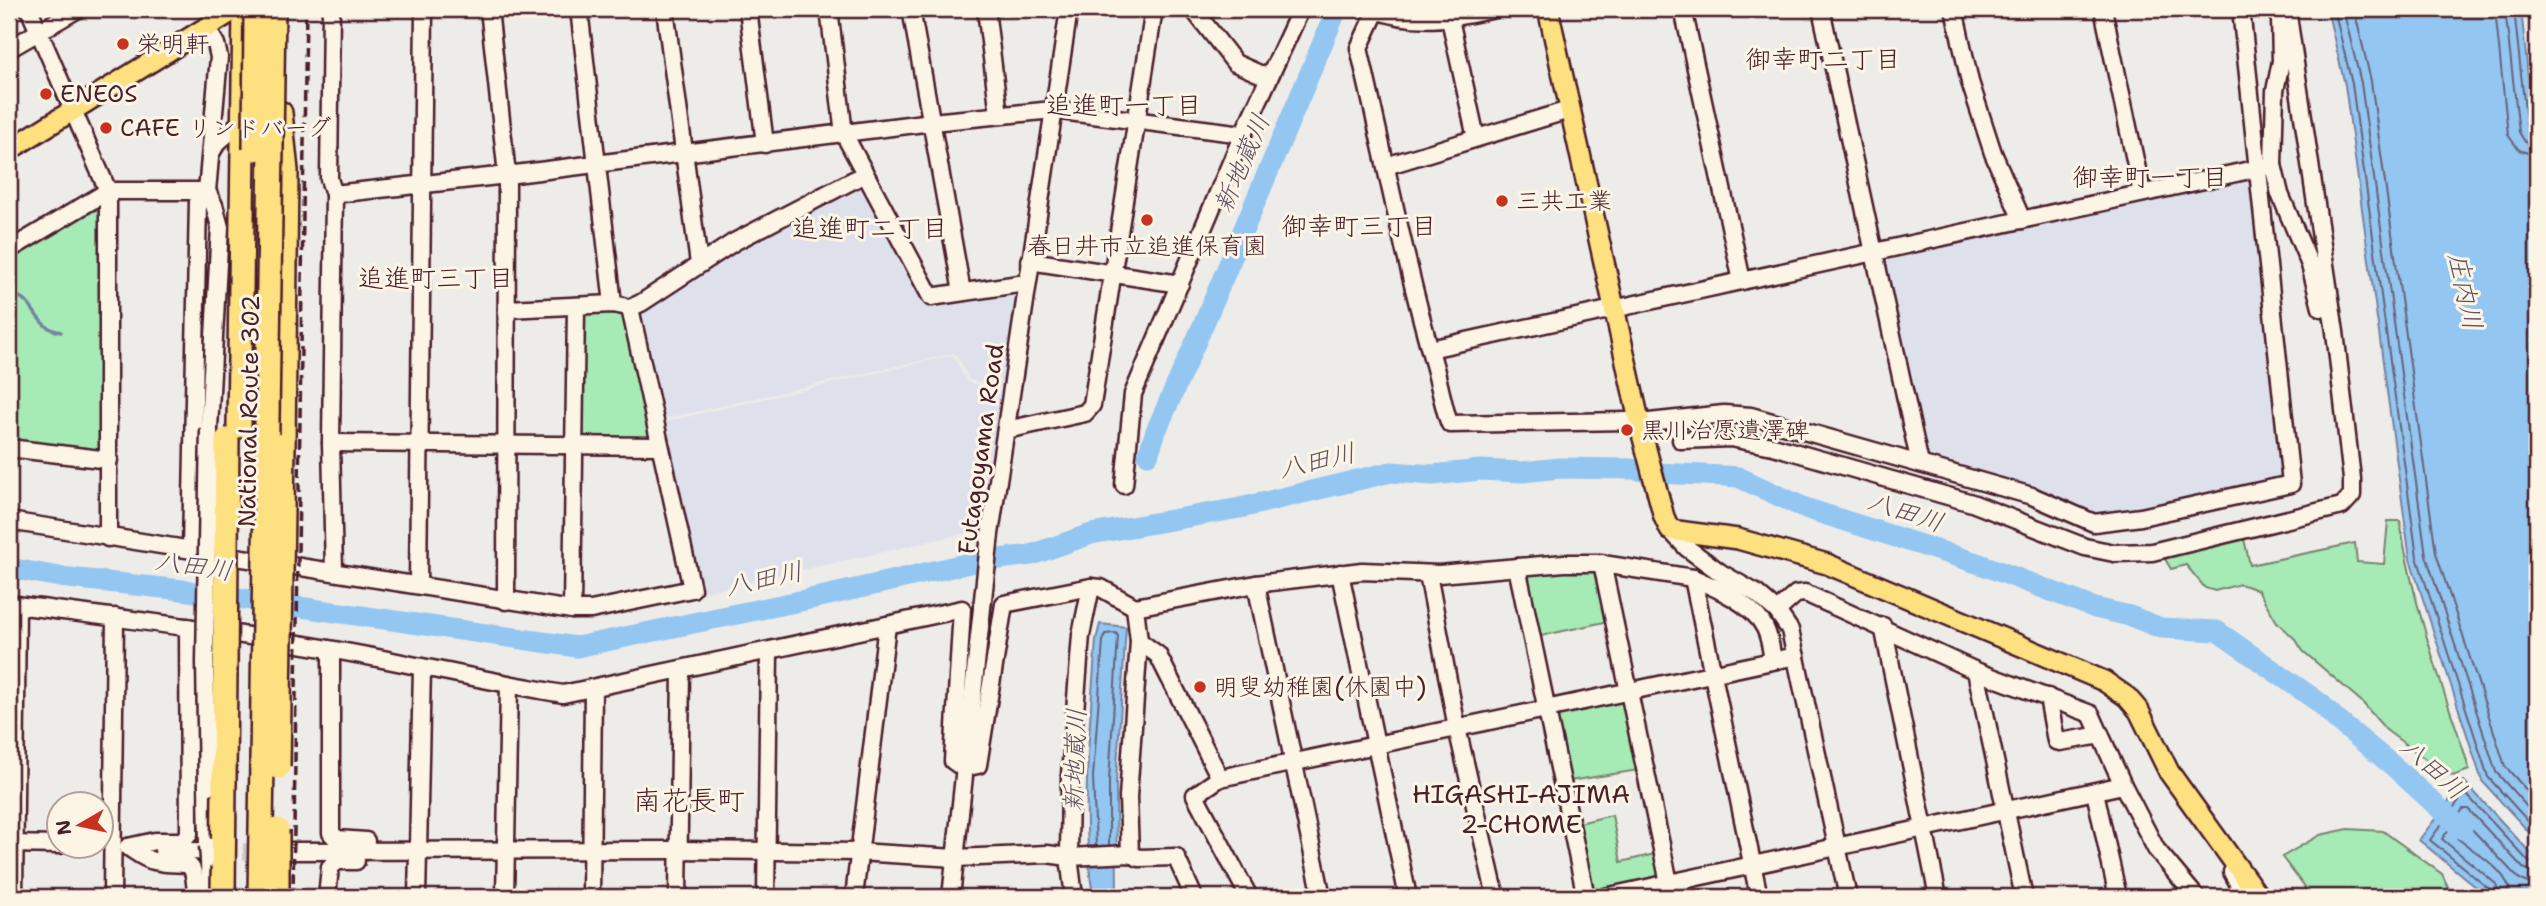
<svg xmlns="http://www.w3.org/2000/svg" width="2546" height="906" font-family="'Shantell Sans','Klee One',sans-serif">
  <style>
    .built { fill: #dee1ec }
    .green { fill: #a6eab5; stroke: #788470; stroke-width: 2 }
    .water { fill: #93c6f0; stroke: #7683a1; stroke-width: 2 }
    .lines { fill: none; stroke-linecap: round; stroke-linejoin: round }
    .shore { stroke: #67627a; stroke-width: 2 }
    .stream { stroke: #7683a1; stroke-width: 3.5 }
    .river { stroke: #93c6f0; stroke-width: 21 }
    .minor-tunnel { stroke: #cdc3c2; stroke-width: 16; stroke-dasharray: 16 8; stroke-linecap: butt }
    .minor-casing { stroke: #4a1f2b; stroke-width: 21 }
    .major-casing { stroke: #4a1f2b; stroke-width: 24 }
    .highway-casing { stroke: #4a1f2b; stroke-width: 28 }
    .minor { stroke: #fcf5e5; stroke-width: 16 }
    .major { stroke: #fde080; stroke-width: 19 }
    .highway { stroke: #fde080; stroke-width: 23 }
    .rail { stroke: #4a1f2b; stroke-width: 3.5; stroke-dasharray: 10 5; stroke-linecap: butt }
    .minor-bridge-casing { stroke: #4a1f2b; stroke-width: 21; stroke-linecap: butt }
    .highway-bridge-casing { stroke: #4a1f2b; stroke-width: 28; stroke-linecap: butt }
    .minor-bridge { stroke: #fcf5e5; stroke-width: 16 }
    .highway-bridge { stroke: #fde080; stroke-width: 23 }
    .poi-dot { fill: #c8321e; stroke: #fcf5e5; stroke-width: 2.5 }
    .labels { text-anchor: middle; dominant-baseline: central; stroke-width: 6; stroke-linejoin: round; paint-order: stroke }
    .poi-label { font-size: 24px; fill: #4a1f2b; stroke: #fcf5e5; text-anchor: start }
    .street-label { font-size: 24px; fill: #4a1f2b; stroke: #fcf5e5 }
    .neighbourhood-label { font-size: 26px; fill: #4a1f2b; stroke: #fcf5e5 }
    .water-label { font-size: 26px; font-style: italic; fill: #605166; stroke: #fcf5e5 }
    .quarter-label { font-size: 28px; fill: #4a1f2b; stroke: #fcf5e5 }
  </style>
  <rect width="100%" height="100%" fill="#eeece8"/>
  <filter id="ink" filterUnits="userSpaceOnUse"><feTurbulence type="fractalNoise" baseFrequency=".0143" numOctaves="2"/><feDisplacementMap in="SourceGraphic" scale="14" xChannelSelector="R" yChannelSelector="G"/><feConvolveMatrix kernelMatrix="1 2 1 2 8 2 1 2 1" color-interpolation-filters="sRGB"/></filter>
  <g filter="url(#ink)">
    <g class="built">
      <path d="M2251,177L2285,476L2281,480L2149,511L2094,518L1924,457L1881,262L1885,257Z"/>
      <path d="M860,183L864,184L928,303L1011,290L1017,296L1002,387L969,380L955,353L659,420L638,311L736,247Z"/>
      <path d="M953,355L967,382L1000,391L980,530L701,593L660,423Z"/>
    </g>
    <g class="green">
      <path d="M93,209L101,214V448L97,453L9,441V260Z"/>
      <path d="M619,309L624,313L652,435L649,440L584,439L580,435L582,315L585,311Z"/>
      <path d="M2388,521H2400C2408,576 2424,630 2441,683C2450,713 2462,740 2469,770L2453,776L2439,769L2386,730L2362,702L2303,651L2296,640L2277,622L2258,590L2240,584L2215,591L2205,588L2186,565L2171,569L2165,559L2171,555L2244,539L2250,565L2355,543L2357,562L2384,564Z"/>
      <path d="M1594,567L1598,570L1609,621L1536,637L1525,577L1527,572Z"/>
      <path d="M1625,697L1639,770L1569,781L1553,712Z"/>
      <path d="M1612,815L1621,862L1659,853L1661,880L1593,894L1575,824Z"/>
      <path d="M2348,829L2383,831L2442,874L2449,889L2438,897H2312L2282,857L2320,835Z"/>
    </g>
    <g class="water">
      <path d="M2327,9H2521L2537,160V841L2482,781L2410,559L2345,85Z"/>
      <path d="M1100,624L1126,627L1116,781L1117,897H1093C1080,812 1090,725 1096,640Z"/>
      <path d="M2464,781L2537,860V897H2488L2419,840Z"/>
    </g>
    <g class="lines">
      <g class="shore">
        <path d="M2334,9L2352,84L2417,557L2488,777L2537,831"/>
        <path d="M2343,9L2361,83L2426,555L2496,772L2537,818"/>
        <path d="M2354,9L2371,81L2436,553L2505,766L2537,802"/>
        <path d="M2495,9L2508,135L2519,150L2537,156"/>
        <path d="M2505,9L2519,132L2525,142L2537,145"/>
        <path d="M2514,9L2527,129L2530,135L2537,136"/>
        <path d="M1096,846L1093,777L1103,641L1105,634L1116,633L1118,636L1109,781V845"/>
        <path d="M2492,897L2489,889L2430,840L2463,795H2467L2529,862L2537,864"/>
        <path d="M2501,897L2496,884L2442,839L2463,809H2468L2523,868L2537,873"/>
        <path d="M2511,897C2510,871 2476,853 2457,838V834L2464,825H2468L2518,878L2528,883L2537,884"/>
      </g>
      <path class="stream" d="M12,294C38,301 32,327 61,332"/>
      <g class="river">
        <path d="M1148,455L1156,431L1204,323L1337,9"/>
        <path d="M9,568L60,577L182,590L577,647L829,595L974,562L1031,555L1091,534L1240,508L1391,472L1433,475L1480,470L1523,472L1559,468L1632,469L1656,473L1725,476L1738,477L1805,508L1980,564L2095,608L2130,616L2161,628L2217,631L2320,703L2338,721L2393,766L2462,829"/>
      </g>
      <path class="minor-tunnel" d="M219,852L269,851"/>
      <defs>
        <g id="minor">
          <path d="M29,9L108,191V538"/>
          <path d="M331,9L329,179L334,194L331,443L334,571"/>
          <path d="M489,9L507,175L506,601"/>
          <path d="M579,9L613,304"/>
          <path d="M665,9L699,264"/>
          <path d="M748,9L765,144"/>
          <path d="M829,9L844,134L931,297L1026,283"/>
          <path d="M911,9L962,292"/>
          <path d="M986,9L999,115"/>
          <path d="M1193,9L1235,63L1269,78"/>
          <path d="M1373,9C1416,25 1451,19 1495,9"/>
          <path d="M1377,9L1359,48C1384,155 1405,263 1435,368C1438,379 1446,418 1450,424L1627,421L1640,423L1724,414L1751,416L2032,496L2094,523L2141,517L2291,484L2241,9"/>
          <path d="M1683,9L1742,281"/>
          <path d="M1821,9L1920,464"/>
          <path d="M1954,9L1970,82L1993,153L2022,220"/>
          <path d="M2103,9L2142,193"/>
          <path d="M1450,19L1476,138"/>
          <path d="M206,27L216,44L219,57L207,191L214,205L220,227L209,428"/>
          <path d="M9,49L78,9"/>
          <path d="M211,153L217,143L243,120"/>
          <path d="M2273,165L2280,194L2310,265L2321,308"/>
          <path d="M1386,166L1569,110"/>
          <path d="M334,194L507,175L932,122L1053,110L1243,134"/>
          <path d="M9,250L108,191H207"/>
          <path d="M1030,261L1180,284"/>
          <path d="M507,309L613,304L623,306"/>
          <path d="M1430,349L2273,165L2275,91L2281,61L2280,19"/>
          <path d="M1006,430L1085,413L1092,405L1154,9"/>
          <path d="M1681,440L1730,438L1773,446L1972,503L2085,547L2114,553L2152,552L2342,506L2352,495V479L2335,332L2287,9"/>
          <path d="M331,443L660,446"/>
          <path d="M9,448L109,460"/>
          <path d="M1124,485L1133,394L1243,134L1301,9"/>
          <path d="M9,521L572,610H591L692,589L630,308L641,303L734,242L865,174"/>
          <path d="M1670,530L1687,548L1721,573L1756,593L1777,611L1790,630L1848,897"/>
          <path d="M191,549L198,201L207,191"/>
          <path d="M1602,563L1672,897"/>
          <path d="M1517,567L1586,897"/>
          <path d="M1340,573L1408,897"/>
          <path d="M1428,574L1457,728L1496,897"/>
          <path d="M1693,578L1759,897"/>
          <path d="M1256,584L1322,897"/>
          <path d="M418,585L424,9"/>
          <path d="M572,610L576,306"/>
          <path d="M1777,611L1796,594L1805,593L1976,671L2091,714L2123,785L2156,849L2196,897"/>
          <path d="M1883,626L1938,897"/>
          <path d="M1139,641L1158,655L1220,778L1195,795L1249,897"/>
          <path d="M331,651V833L337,839L366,841"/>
          <path d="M1976,671L2024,897"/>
          <path d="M2048,697L2056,741L2060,742L2101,735"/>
          <path d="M1220,778L1796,656"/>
          <path d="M207,787L208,846"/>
          <path d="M2095,792L2118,897"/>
          <path d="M9,844L60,845"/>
          <path d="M128,847L155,841H183L189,834L188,627"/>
          <path d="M128,847C136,852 144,859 154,861C188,869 194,851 196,897"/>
          <path d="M163,850L219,852"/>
          <path d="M284,851L678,850L858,852L955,858L1047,854L1069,857L1130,854L1139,858L1176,857L1194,897"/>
          <path d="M1130,854L1128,797L1139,641L1135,607L1256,584L1362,571L1439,574L1564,563H1596L1693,578C1717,588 1753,604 1765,628C1770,638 1771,649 1773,660"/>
          <path d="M209,859L210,897"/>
          <path d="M2232,872L2246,897"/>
          <path d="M14,897L17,605C147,622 278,637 407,664C459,674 510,685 563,694L962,609L953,761L963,768L978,765L1004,604L1091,587L1101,588L1135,607"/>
          <path d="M112,897L115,617"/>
          <path d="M327,897L330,867L338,861H356"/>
          <path d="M417,897L422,668"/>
          <path d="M505,897L509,685"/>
          <path d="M591,897L593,688"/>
          <path d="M678,897L681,670"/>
          <path d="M766,897L769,651"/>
          <path d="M854,897L887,625"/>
          <path d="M951,897L990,534L1069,9"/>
          <path d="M1074,897L1069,857L1070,775L1081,635L1091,587"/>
          <path d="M1605,897L2123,785"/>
        </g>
        <g id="major">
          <path d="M1548,9L1642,434L1664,517L1670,530L1738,539L1827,564L2104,681L2127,697L2139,711L2169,772L2259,897"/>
          <path d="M9,150L236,9"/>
        </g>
        <g id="highway">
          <path d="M280,113L286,171L283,445"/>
          <path d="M239,426L245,9"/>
        </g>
      </defs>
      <use href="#minor" class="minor-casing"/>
      <use href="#major" class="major-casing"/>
      <use href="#highway" class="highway-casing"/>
      <use href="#minor" class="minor"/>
      <use href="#major" class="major"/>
      <use href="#highway" class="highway"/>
      <path class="rail" d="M293,897L306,9"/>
      <defs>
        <g id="minor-bridge">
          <path d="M207,787L205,662L209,428"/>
          <path d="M208,846L209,859"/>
        </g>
        <g id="highway-bridge">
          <path d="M255,149L256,9"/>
          <path d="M278,767L283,445"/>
          <path d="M223,897L227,440"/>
          <path d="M260,897L273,9"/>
          <path d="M277,897V830"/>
        </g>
      </defs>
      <use href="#minor-bridge" class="minor-bridge-casing"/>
      <use href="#highway-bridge" class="highway-bridge-casing"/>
      <use href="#minor-bridge" class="minor-bridge"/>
      <use href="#highway-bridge" class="highway-bridge"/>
    </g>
  </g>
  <g class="poi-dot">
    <circle cx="123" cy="44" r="7"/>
    <circle cx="46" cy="94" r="7"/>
    <circle cx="106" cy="128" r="7"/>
    <circle cx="1502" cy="201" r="7"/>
    <circle cx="1147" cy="220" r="7"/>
    <circle cx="1627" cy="430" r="7"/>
    <circle cx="1200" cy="687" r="7"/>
  </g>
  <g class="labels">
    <g class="poi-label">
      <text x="137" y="44">栄明軒</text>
      <text x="60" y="94">ENEOS</text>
      <text x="120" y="128">CAFE リンドバーグ</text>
      <text x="1516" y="201">三共工業</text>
      <text x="1147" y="246" text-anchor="middle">春日井市立追進保育園</text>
      <text x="1641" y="430">黒川治愿遺澤碑</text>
      <text x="1214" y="687">明叟幼稚園(休園中)</text>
    </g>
    <g class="street-label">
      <text transform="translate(249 411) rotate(-89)">National Route 302</text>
      <text transform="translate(981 449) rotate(-82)">Futagoyama Road</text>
    </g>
    <g class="neighbourhood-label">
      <text x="1823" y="58">御幸町二丁目</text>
      <text x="1124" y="104">追進町一丁目</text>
      <text x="2150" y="176">御幸町一丁目</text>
      <text x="1359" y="225">御幸町三丁目</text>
      <text x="870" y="227">追進町二丁目</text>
      <text x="436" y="277">追進町三丁目</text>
      <text x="1521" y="793">HIGASHI-AJIMA<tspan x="1521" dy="30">2-CHOME</tspan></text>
    </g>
    <g class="water-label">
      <text transform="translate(1241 163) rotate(-67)">新地蔵川</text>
      <text transform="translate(2466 291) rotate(78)">庄内川</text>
      <text transform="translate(1317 460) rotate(-13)">八田川</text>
      <text transform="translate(1906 511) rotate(18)">八田川</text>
      <text transform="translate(194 565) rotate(8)">八田川</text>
      <text transform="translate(764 578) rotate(-12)">八田川</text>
      <text transform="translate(1074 760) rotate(-88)">新地蔵川</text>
      <text transform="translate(2434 768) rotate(42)">八田川</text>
    </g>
    <g class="quarter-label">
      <text x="689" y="800">南花長町</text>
    </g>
  </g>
  <rect width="2546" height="906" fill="none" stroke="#fcf5e5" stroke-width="35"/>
  <rect x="18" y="18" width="2511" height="871" fill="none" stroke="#4a1f2b" stroke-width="2.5" filter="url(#ink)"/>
  <g transform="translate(80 825) rotate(261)"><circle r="33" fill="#fcf5e5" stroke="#b59f9b" stroke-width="2"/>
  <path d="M0-5L12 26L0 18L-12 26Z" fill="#c8321e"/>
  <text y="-10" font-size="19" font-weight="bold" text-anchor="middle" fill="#4a1f2b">N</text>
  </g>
</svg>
